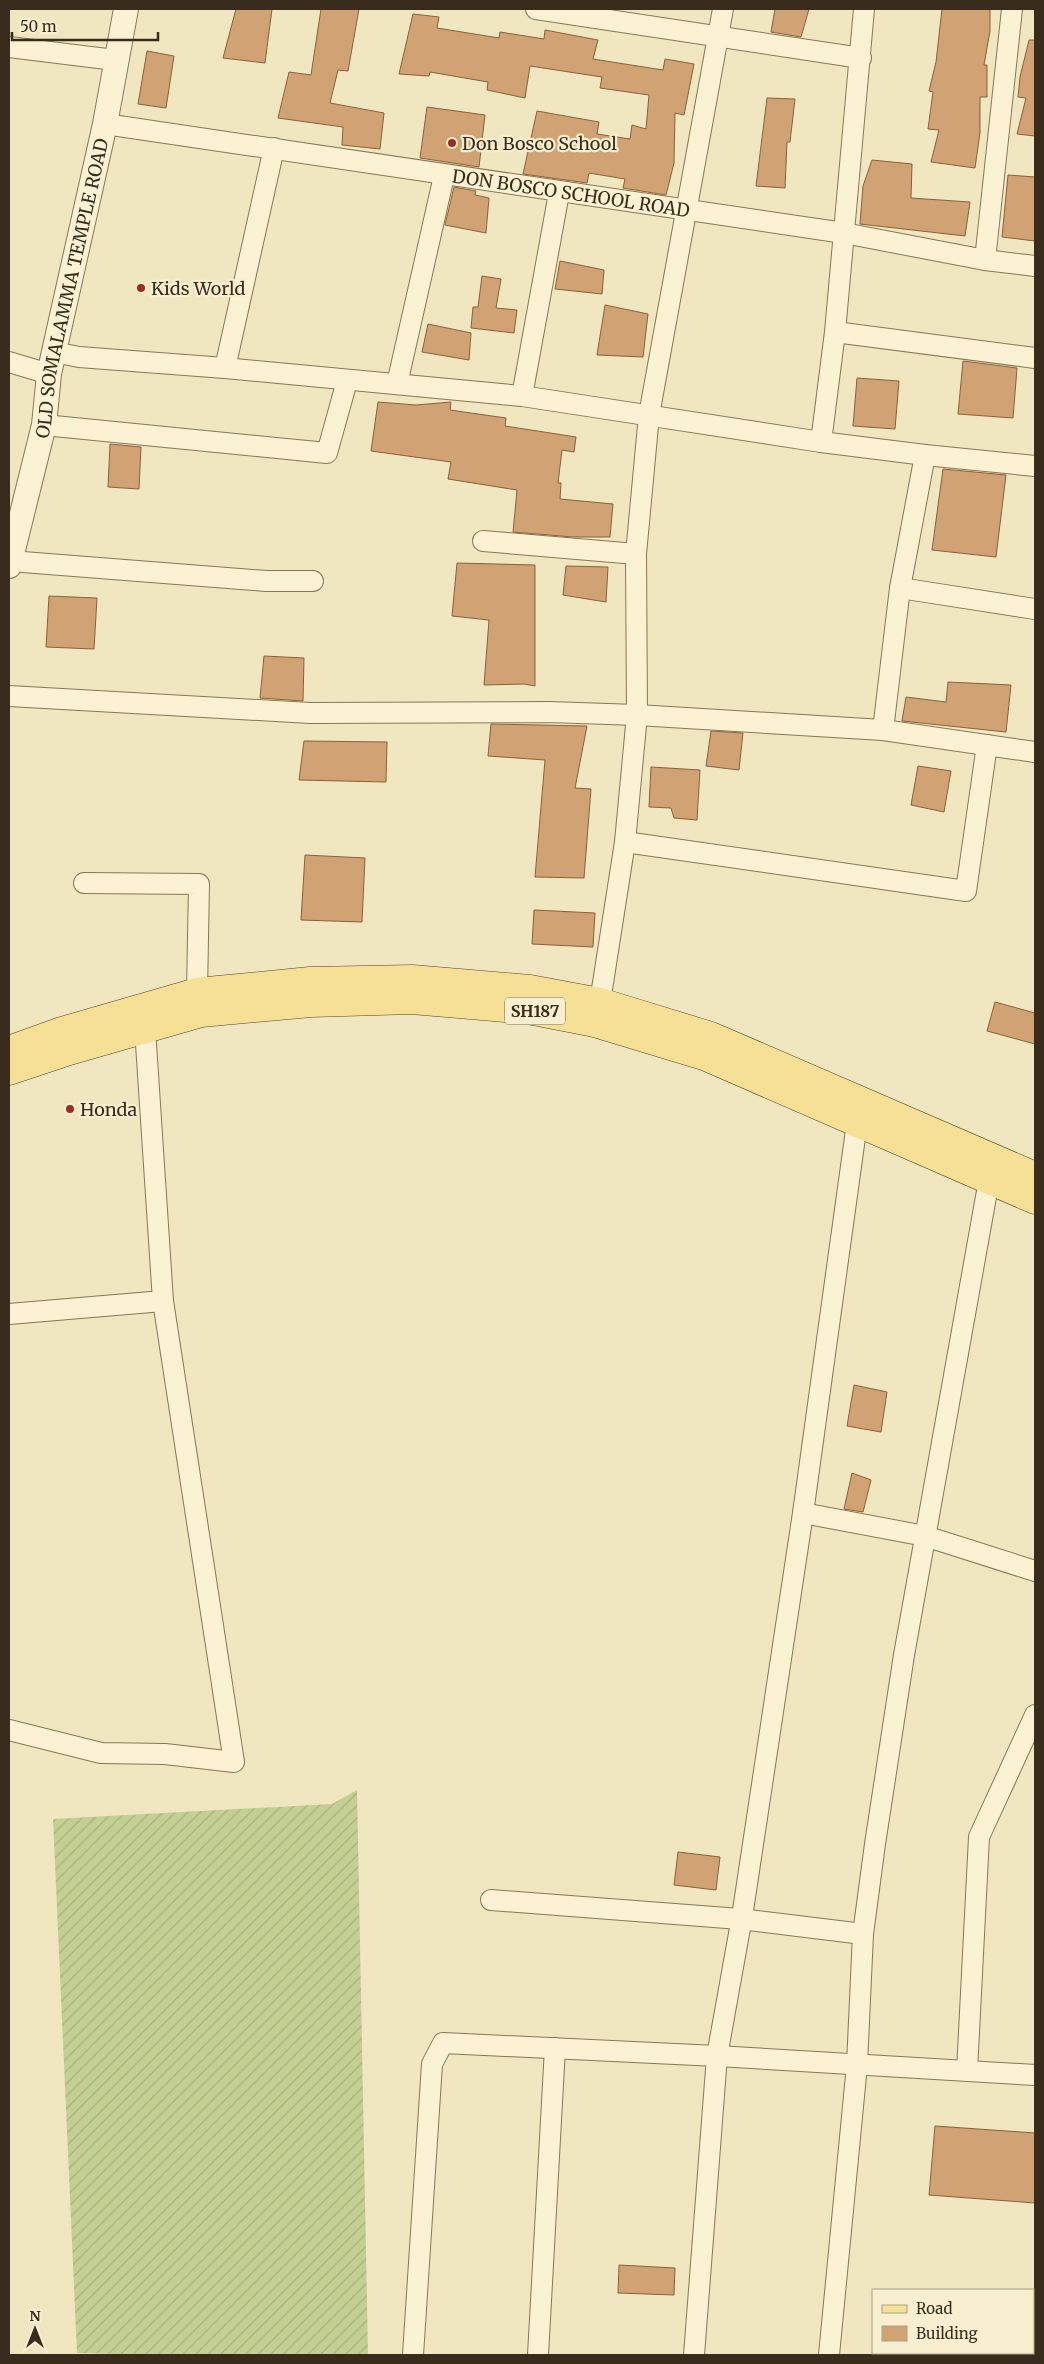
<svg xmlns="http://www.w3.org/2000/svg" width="1044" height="2364" font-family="Merriweather,serif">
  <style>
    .garden { fill: url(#garden-furrows) }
    .building { fill: #d1a273; stroke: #8b613b }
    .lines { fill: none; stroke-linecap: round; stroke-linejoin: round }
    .minor-casing { stroke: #8a7657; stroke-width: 22 }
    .tertiary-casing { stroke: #8a7657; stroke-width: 26 }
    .primary-casing { stroke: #58442b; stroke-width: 29 }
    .minor { stroke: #fbf2d3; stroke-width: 20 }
    .tertiary { stroke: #fbf2d3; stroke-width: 24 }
    .primary { stroke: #f6e095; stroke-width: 28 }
    .poi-dot { fill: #9d2c23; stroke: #f7efd0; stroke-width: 2 }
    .labels { text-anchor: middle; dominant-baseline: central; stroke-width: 4.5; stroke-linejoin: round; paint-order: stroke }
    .shield { fill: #f7efd0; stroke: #726652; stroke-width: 1 }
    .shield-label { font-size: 16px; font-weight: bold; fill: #392c1c }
    .poi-label { font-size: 18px; fill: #392c1c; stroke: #f7efd0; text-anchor: start }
    .street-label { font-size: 18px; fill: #392c1c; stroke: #f7efd0 }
  </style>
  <defs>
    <pattern id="garden-furrows" width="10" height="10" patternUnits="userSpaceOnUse" patternTransform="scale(1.25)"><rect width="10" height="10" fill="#c3cf93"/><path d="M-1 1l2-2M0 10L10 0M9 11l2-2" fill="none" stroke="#a8b27e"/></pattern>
  </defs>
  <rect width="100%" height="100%" fill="#f0e6c0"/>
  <path class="garden" d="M357,1790L368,2355H153L77,2353L53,1819L332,1804Z"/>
  <g class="building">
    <path d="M236,9H272L265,63L223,58Z"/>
    <path d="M321,9H359L348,71L338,70L330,103L384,113L380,149L342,145L343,127L278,118L289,72L311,75Z"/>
    <path d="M775,9H809L801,37L771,32Z"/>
    <path d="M942,9H990V31L984,65H987V97H980V133L975,168L931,162L939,130L928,129L933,92L929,91L936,62Z"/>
    <path d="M413,14L439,17L437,28L499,38L500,32L544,39L545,30L598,40L593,59L663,70L665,59L694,64L684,115L675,113L674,163L666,195L623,188L625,179L589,173L587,183L523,174L537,111L599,122L597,134L630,139L632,125L646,129L649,95L600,88L602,77L530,66L525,98L487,90L488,82L430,72L429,76L399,74Z"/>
    <path d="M1029,40H1035V136L1017,134L1026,98L1018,97L1020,77Z"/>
    <path d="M147,51L174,56L166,108L138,104Z"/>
    <path d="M767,98L795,99L790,142H787L785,188L756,186Z"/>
    <path d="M427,107L485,115L479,167L420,158Z"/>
    <path d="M872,160L912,164L911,198L970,202L965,236L860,224L863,186Z"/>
    <path d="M1008,175L1035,177V241L1002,237Z"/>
    <path d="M454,187L476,191L475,195L489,198L486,233L445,225Z"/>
    <path d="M560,261L604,270L602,294L555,289Z"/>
    <path d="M482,276L501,279L496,308L517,310L514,333L471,328L473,307H478Z"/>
    <path d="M605,305L648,314L643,357L597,355Z"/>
    <path d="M428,324L471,333L469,360L422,352Z"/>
    <path d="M963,361L1017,368L1013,418L958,414Z"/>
    <path d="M857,378L899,381L895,429L853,426Z"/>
    <path d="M378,402L416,405L451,402L450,410L506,418L505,426L576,437L574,452L562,450L558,483H561L560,499L613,504L610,537H573L513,532L517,490L448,479L451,462L371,451Z"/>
    <path d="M110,444L141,447L139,489L108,487Z"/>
    <path d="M943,469L1006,475L996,557L932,550Z"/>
    <path d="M457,563L535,565V686L524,684L484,685L489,620L452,616Z"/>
    <path d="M566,566L608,567L606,602L563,595Z"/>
    <path d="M49,596L97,598L94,649L46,647Z"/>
    <path d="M264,656L304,658L303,701L260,698Z"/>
    <path d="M948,682L1011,685L1006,732L902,721L906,697L946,702Z"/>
    <path d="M491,724L587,726L575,788L591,789L584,878L535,877L545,760L488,756Z"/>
    <path d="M711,731L743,733L739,770L706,766Z"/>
    <path d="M304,741L387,742L386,782L299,780Z"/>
    <path d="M918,766L951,771L944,812L911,805Z"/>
    <path d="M651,767L700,770L697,820L674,818L671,808L649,807Z"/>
    <path d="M305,855L365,858L362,922L301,920Z"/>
    <path d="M534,910L595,913L593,947L532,944Z"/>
    <path d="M995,1002L1035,1013V1044L987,1031Z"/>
    <path d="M854,1385L887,1392L881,1432L847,1426Z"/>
    <path d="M852,1473L871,1480L863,1512L844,1509Z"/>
    <path d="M678,1852L720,1857L716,1890L674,1885Z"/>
    <path d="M935,2126L1035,2133V2203L929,2195Z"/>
    <path d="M619,2265L675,2268L674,2295L618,2293Z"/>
  </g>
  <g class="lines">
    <defs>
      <g id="minor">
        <path d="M536,9L861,58"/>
        <path d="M9,47L115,60"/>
        <path id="s1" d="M105,124L844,233L985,260L1035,266"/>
        <path d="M985,260L1012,9"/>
        <path d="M835,332L1035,358"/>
        <path d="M54,352L79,357L225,368L522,396L821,442L925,455L1035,466"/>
        <path d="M9,362L49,374"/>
        <path d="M225,368L274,148"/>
        <path d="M397,384L444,176"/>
        <path d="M522,396L559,193"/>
        <path d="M44,425L327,453L347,381"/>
        <path d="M821,442L835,332L864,9"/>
        <path d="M483,541L636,554"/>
        <path d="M10,561L266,581H313"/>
        <path d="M900,588L1035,609"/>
        <path d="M9,696L310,713L549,712L637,715L883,730L1035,752"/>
        <path d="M883,730L900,588L925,455"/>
        <path d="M625,842L966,891L987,745"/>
        <path d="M84,883L199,884L197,992"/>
        <path d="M600,1002L625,842L637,715L636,554L649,415L723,9"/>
        <path d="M9,1314L163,1301"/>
        <path d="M803,1513L925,1536L1035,1571"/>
        <path d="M9,1730L101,1753L165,1754L234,1762L163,1301L145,1029"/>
        <path d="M491,1900L740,1919L863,1934"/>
        <path d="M967,2071L979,1837L1035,1715"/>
        <path d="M413,2355L432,2064L443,2043L717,2056L1035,2075"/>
        <path d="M538,2355L555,2048"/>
        <path d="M694,2355L717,2056L742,1917L803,1513L857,1123"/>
        <path d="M829,2355L857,2065L863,1934L875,1844L904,1655L989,1180"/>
      </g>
      <g id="tertiary">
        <path id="s2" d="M9,566L44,425L49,374L105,124L126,9"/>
      </g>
      <g id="primary">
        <path d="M9,1050L62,1031L197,992L310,981L412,979L530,989L600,1002L711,1036L1035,1176"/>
        <path d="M9,1071L69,1051L201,1013L311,1003L412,1000L528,1010L595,1023L704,1056L1035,1200"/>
      </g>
    </defs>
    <use href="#minor" class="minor-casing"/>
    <use href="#tertiary" class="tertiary-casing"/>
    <use href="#primary" class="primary-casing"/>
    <use href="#minor" class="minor"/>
    <use href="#tertiary" class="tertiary"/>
    <use href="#primary" class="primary"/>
  </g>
  <g class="poi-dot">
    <circle cx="452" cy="143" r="5"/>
    <circle cx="141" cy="288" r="5"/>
    <circle cx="70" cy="1109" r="5"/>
  </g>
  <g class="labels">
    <rect class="shield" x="505" y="997.5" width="60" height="27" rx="4"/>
    <g class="shield-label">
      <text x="535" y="1011">SH187</text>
    </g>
    <g class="poi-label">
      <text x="462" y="143">Don Bosco School</text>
      <text x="151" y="288">Kids World</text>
      <text x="80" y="1109">Honda</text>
    </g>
    <g class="street-label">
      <text stroke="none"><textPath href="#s1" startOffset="471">DON BOSCO SCHOOL ROAD</textPath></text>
      <text stroke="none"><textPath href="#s2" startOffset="285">OLD SOMALAMMA TEMPLE ROAD</textPath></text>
    </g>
  </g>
  <rect width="1044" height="2364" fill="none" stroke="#392c1c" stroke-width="20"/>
  <rect x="872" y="2289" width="162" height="65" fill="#f7efd0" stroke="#aba188"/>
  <rect x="882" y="2305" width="25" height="8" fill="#f6e095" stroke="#aba188"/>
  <text x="916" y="2314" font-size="15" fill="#392c1c">Road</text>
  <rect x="882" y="2326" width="25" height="15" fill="#d1a273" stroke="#aba188"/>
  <text x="916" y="2339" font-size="15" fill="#392c1c">Building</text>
  <g transform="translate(35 2329)" stroke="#f7efd0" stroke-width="4" paint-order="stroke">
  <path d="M0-4L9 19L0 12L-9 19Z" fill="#392c1c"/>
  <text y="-8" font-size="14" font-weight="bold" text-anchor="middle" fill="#392c1c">N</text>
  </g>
  <path d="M12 32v8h146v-8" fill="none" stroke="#392c1c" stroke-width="2.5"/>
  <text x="20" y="32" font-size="15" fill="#392c1c" stroke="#f7efd0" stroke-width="4" paint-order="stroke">50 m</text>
</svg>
